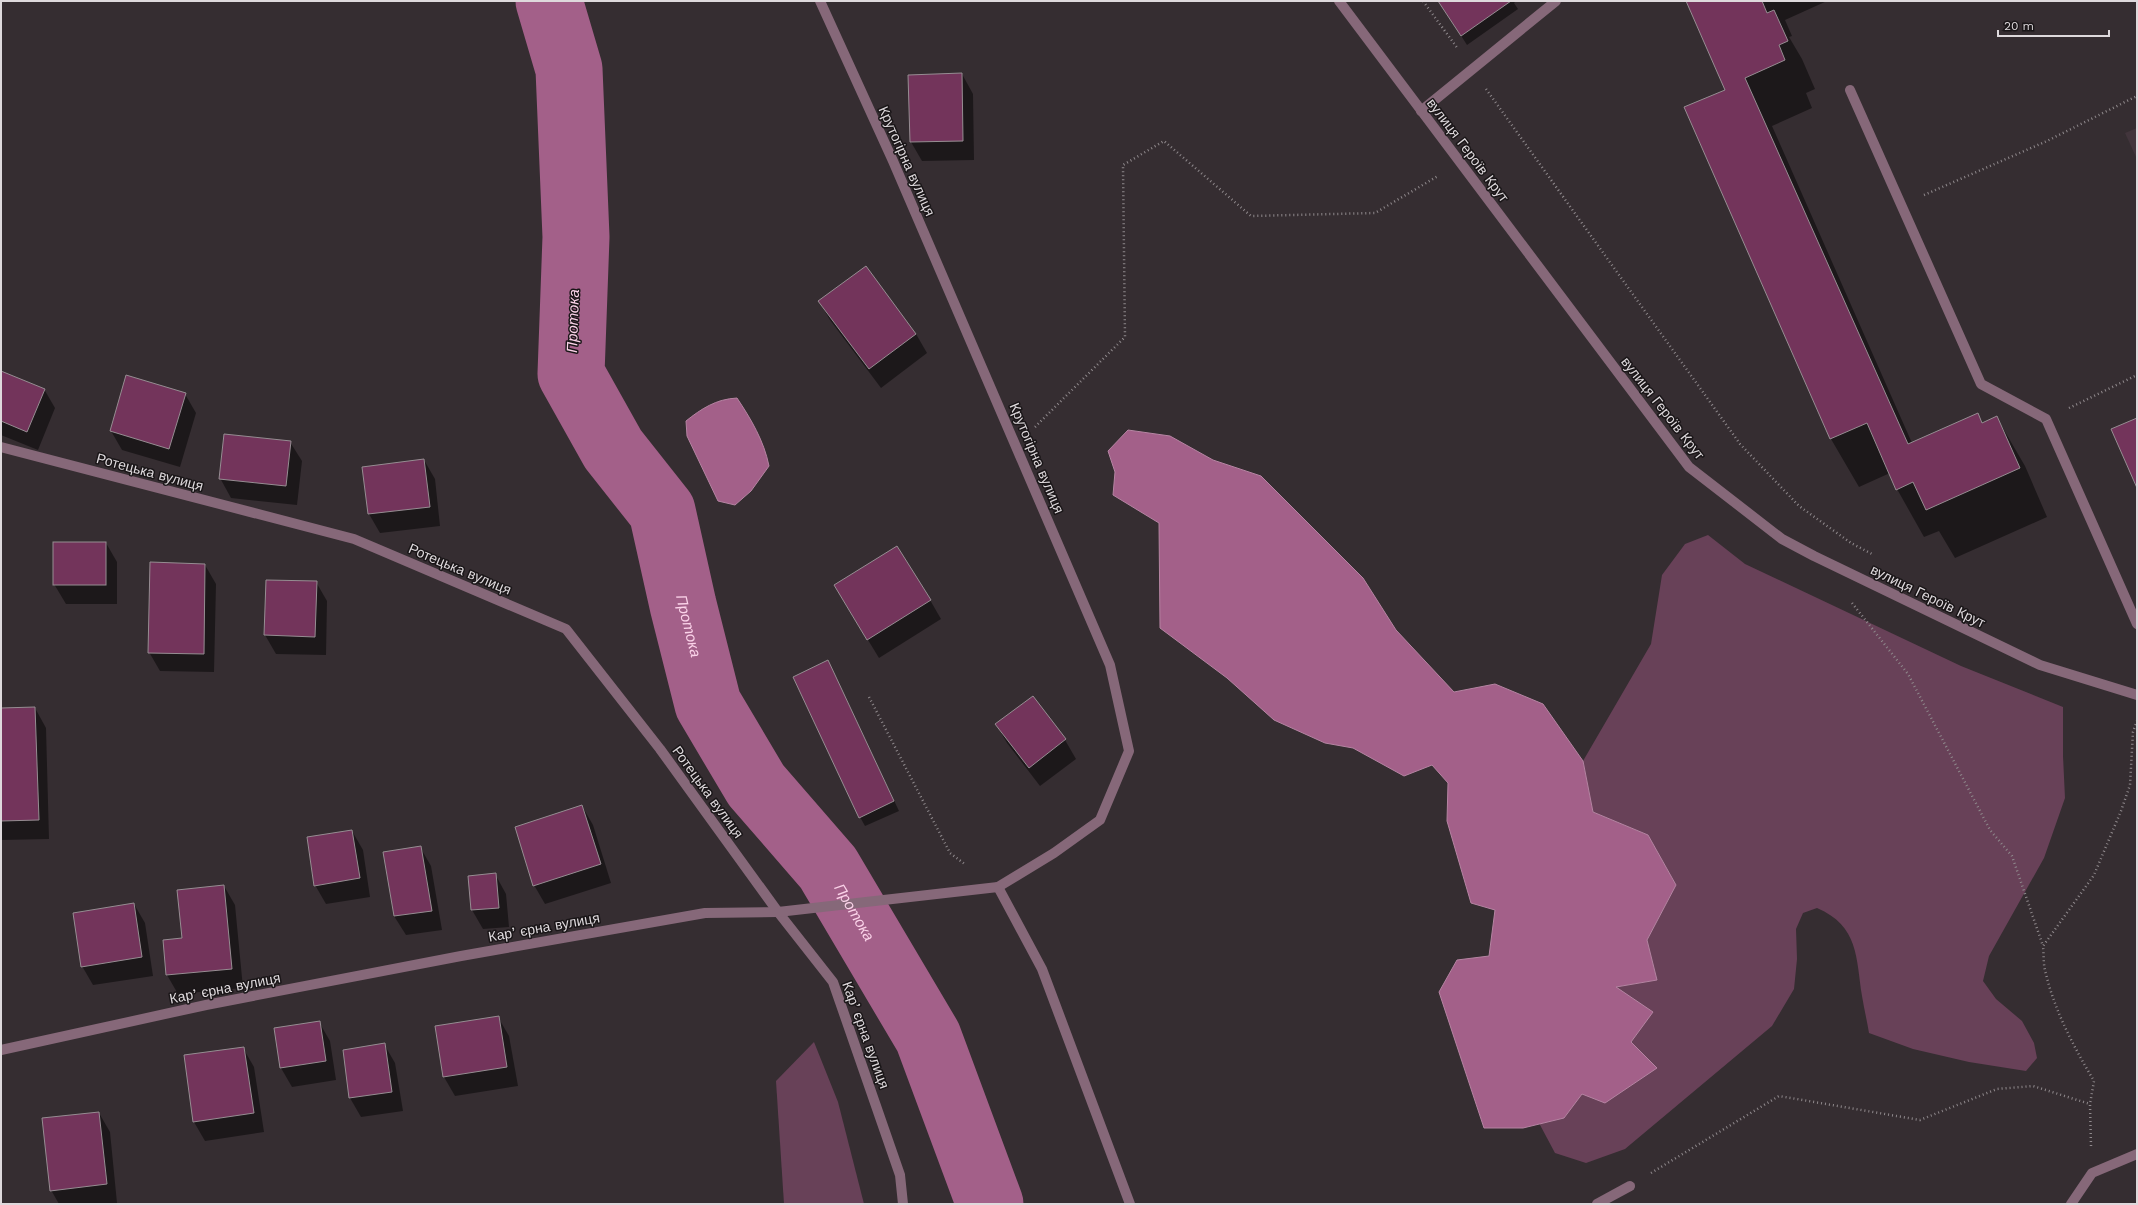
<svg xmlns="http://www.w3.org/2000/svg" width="2138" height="1205" font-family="'Work Sans',sans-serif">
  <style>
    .built { fill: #42353c }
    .green { fill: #684158 }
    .water { fill: #a36089; stroke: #b584a2 }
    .shadow { fill: #0007 }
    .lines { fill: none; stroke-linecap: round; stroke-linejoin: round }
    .river { stroke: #a36089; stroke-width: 67 }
    .building { fill: #73345b; stroke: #968d92 }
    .path { stroke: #8f898c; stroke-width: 2.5; stroke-dasharray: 1 3; stroke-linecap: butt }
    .minor { stroke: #866879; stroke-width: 10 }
    .labels { text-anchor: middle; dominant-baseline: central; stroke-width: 3; stroke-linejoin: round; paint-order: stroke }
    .street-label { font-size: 14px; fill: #ded9dc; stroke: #1a1618 }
    .water-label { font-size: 15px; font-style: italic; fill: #fbd3e9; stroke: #1a1618 }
  </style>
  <rect width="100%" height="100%" fill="#352d31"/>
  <path class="built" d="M2137,128V159L2125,133Z"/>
  <g class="green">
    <path d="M1708,535L1745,564L1961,666L2063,707V756L2065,798L2044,858L1989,956L1983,981L1996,999L2022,1021L2034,1043L2037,1058L2026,1071L1969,1062L1913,1049L1869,1033C1867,1021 1864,1008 1862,996C1856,958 1859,926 1817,908L1803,913L1796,929L1797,959L1794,989L1772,1026L1625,1149L1586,1163L1555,1153L1539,1123L1564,1118L1582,1093L1631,1042L1616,987L1657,980L1647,940L1676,885L1648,835L1593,812L1583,761L1651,644L1662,575L1685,544Z"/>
    <path d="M814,1042L838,1102L864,1204H784L776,1081Z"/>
  </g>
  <g class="water">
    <path d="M737,398C751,419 764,441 769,466L751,491L735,505L718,501L687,436L686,421C701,409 716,399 737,398Z"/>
    <path d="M1128,430L1170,436L1213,460L1261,476L1363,578L1396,630L1454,692L1495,684L1543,704L1583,761L1593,812L1648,835L1676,885L1647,940L1657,980L1616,987L1653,1012L1631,1042L1657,1068L1605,1103L1582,1094L1564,1118L1523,1128H1484L1439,992L1457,960L1489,956L1495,910L1471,903L1447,821L1448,783L1432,765L1404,776L1353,748L1325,743L1274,720L1227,678L1160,628L1159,523L1113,495L1115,472L1108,451Z"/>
  </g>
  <g class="shadow">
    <path d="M1439,1H1516L1514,3L1518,9L1467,45Z"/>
    <path d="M1687,1H1827L1785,20L1792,36L1789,37L1802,59L1815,89L1806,93L1812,108L1772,126L1912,443L1977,414L1983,424L1997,418L2025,466L2047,517L1955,558L1939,531L1924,537L1897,489L1890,473L1859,487L1831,439L1686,108L1726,91Z"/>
    <path d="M962,74L973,94L974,160L922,161L911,142Z"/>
    <path d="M819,301L916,334L927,353L881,388L830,320Z"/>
    <path d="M1,372L44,389L55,408L38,450L1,435Z"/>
    <path d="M185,394L196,413L180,467L122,450L111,431Z"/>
    <path d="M290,442L302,461L297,505L231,498L220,478Z"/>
    <path d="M424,460L435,479L440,526L380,533L369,514Z"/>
    <path d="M106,543L117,562V604H66L54,584Z"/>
    <path d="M205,565L216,584L214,672L160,671L149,652Z"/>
    <path d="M316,582L327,601L326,655L276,654L265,635Z"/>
    <path d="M930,600L941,619L879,658L846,604Z"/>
    <path d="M828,661L899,811L865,826L860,817Z"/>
    <path d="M1033,697L1065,740L1076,759L1040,786L1007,743L996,724Z"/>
    <path d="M35,708L46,728L49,839L1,840V709Z"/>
    <path d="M582,806L593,825L611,883L545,904L534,885Z"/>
    <path d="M352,831L363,850L370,897L326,904L315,885Z"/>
    <path d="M420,847L431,866L442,930L406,935L394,916L384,853Z"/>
    <path d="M495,874L506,894L509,927L483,929L472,910L469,877Z"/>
    <path d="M224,886L235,905L243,988L178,994L167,975L183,938Z"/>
    <path d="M134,904L145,923L153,976L93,985L82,966Z"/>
    <path d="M498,1017L509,1036L518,1086L455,1096L444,1077L436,1027Z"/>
    <path d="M319,1022L330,1041L336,1080L292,1087L281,1068Z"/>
    <path d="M384,1044L395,1063L403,1111L361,1117L350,1098Z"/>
    <path d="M243,1048L254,1067L264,1132L205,1141L194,1122Z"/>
    <path d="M99,1113L110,1132L117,1203L59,1204L51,1190Z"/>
  </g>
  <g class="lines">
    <path class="river" id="s1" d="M549,1L569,69L576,237L571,374L613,449L662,511L683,605L708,704L756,785L828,868L928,1037L990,1204"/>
  </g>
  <g class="building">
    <path d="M1438,1H1511L1461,36Z"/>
    <path d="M1686,1H1762L1767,13L1774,10L1788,41L1779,45L1785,60L1745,78L1908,444L1978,413L1982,423L1997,416L2020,468L1926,510L1913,482L1896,490L1867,423L1830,439L1684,107L1725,90Z"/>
    <path d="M962,73L963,141L910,142L908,75Z"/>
    <path d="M866,266L916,334L869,369L818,301Z"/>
    <path d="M1,371L45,389L27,432L1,421Z"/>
    <path d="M126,375L186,393L169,449L110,431Z"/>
    <path d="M2137,418V488L2111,429Z"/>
    <path d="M224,434L291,441L286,486L219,479Z"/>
    <path d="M424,459L430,507L368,514L362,467Z"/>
    <rect x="53" y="542" width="53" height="43"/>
    <path d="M897,546L931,600L867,640L834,585Z"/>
    <path d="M150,562L205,564L204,654L148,653Z"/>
    <path d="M266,580L317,581L315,637L264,635Z"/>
    <path d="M828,660L894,801L859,818L793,677Z"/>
    <path d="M1033,696L1066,739L1029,768L995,724Z"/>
    <path d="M35,707L39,820L1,821V708Z"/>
    <path d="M582,805L601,864L533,886L515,827Z"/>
    <path d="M352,830L360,878L314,886L307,837Z"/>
    <path d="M421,846L432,911L394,916L383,852Z"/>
    <path d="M496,873L499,908L471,910L468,876Z"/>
    <path d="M224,885L232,969L166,975L163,940L182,938L177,890Z"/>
    <path d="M134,903L142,957L81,967L73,913Z"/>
    <path d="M499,1016L507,1067L443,1077L435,1026Z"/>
    <path d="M320,1021L326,1061L280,1068L274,1028Z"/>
    <path d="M385,1043L392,1092L349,1098L343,1050Z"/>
    <path d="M244,1047L254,1113L193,1122L184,1055Z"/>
    <path d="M99,1112L107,1184L50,1191L42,1118Z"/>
  </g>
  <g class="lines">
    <g class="path">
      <path d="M1423,1L1458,49"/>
      <path d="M1486,89L1740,444L1799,506L1851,543L1872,554"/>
      <path d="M1924,195L2047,141L2137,96"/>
      <path d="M2069,408L2137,375"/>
      <path d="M1035,427L1125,337L1123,165L1164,141L1251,216L1375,213L1438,176"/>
      <path d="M1852,603L1908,674L1990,830L2012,856L2043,946"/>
      <path d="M869,697L950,853L966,865"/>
      <path d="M2091,1146L2090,1104L2094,1081C2074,1047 2055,1012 2046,974C2043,965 2044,955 2043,946L2094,875L2121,811L2130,785L2133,732L2137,721"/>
      <path d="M1651,1173L1779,1096L1920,1120L1997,1089L2033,1086L2090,1104"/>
    </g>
    <g class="minor">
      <path d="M1339,1L1689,467L1782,539L1814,556L2040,665L2137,695"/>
      <path d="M1850,90L1981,384L2046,419L2137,624"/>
      <path d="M1421,111L1556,1"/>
      <path d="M1,447L354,539L566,629L660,749L778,912L833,982L900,1175L903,1204"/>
      <path d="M998,887L1042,969L1130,1204"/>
      <path d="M1,1050L206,1005L461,956L705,913L778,912L998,887L1054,853L1100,820L1129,751L1110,665L893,161L820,1"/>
      <path d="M1597,1204L1630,1186"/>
      <path d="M2071,1204L2092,1173L2137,1154"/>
    </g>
  </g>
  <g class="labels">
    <g class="street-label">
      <text transform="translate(1468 150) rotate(53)">вулиця Героїв Крут</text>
      <text transform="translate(907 161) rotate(66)">Крутогірна вулиця</text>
      <text transform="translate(1663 408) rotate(52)">вулиця Героїв Крут</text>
      <text transform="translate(1037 458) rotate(67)">Крутогірна вулиця</text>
      <text transform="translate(150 472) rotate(15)">Ротецька вулиця</text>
      <text transform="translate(460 569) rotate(23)">Ротецька вулиця</text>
      <text transform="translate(1928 596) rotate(26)">вулиця Героїв Крут</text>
      <text transform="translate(708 792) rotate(54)">Ротецька вулиця</text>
      <text transform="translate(544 927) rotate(-10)">Карʼєрна вулиця</text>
      <text transform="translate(225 988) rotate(-11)">Карʼєрна вулиця</text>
      <text transform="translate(866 1035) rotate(70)">Карʼєрна вулиця</text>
    </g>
    <g class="water-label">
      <text transform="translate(573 321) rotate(-88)">Протока</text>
      <text stroke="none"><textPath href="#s1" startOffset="659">Протока</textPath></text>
      <text stroke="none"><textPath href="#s1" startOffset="995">Протока</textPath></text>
    </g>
  </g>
  <rect width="2138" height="1205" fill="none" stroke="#ded9dc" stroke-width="4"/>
  <path d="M1998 30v6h111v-6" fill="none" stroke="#ded9dc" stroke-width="2"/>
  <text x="2004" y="30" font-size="12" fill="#ded9dc" stroke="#1a1618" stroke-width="3" paint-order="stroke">20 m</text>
</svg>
